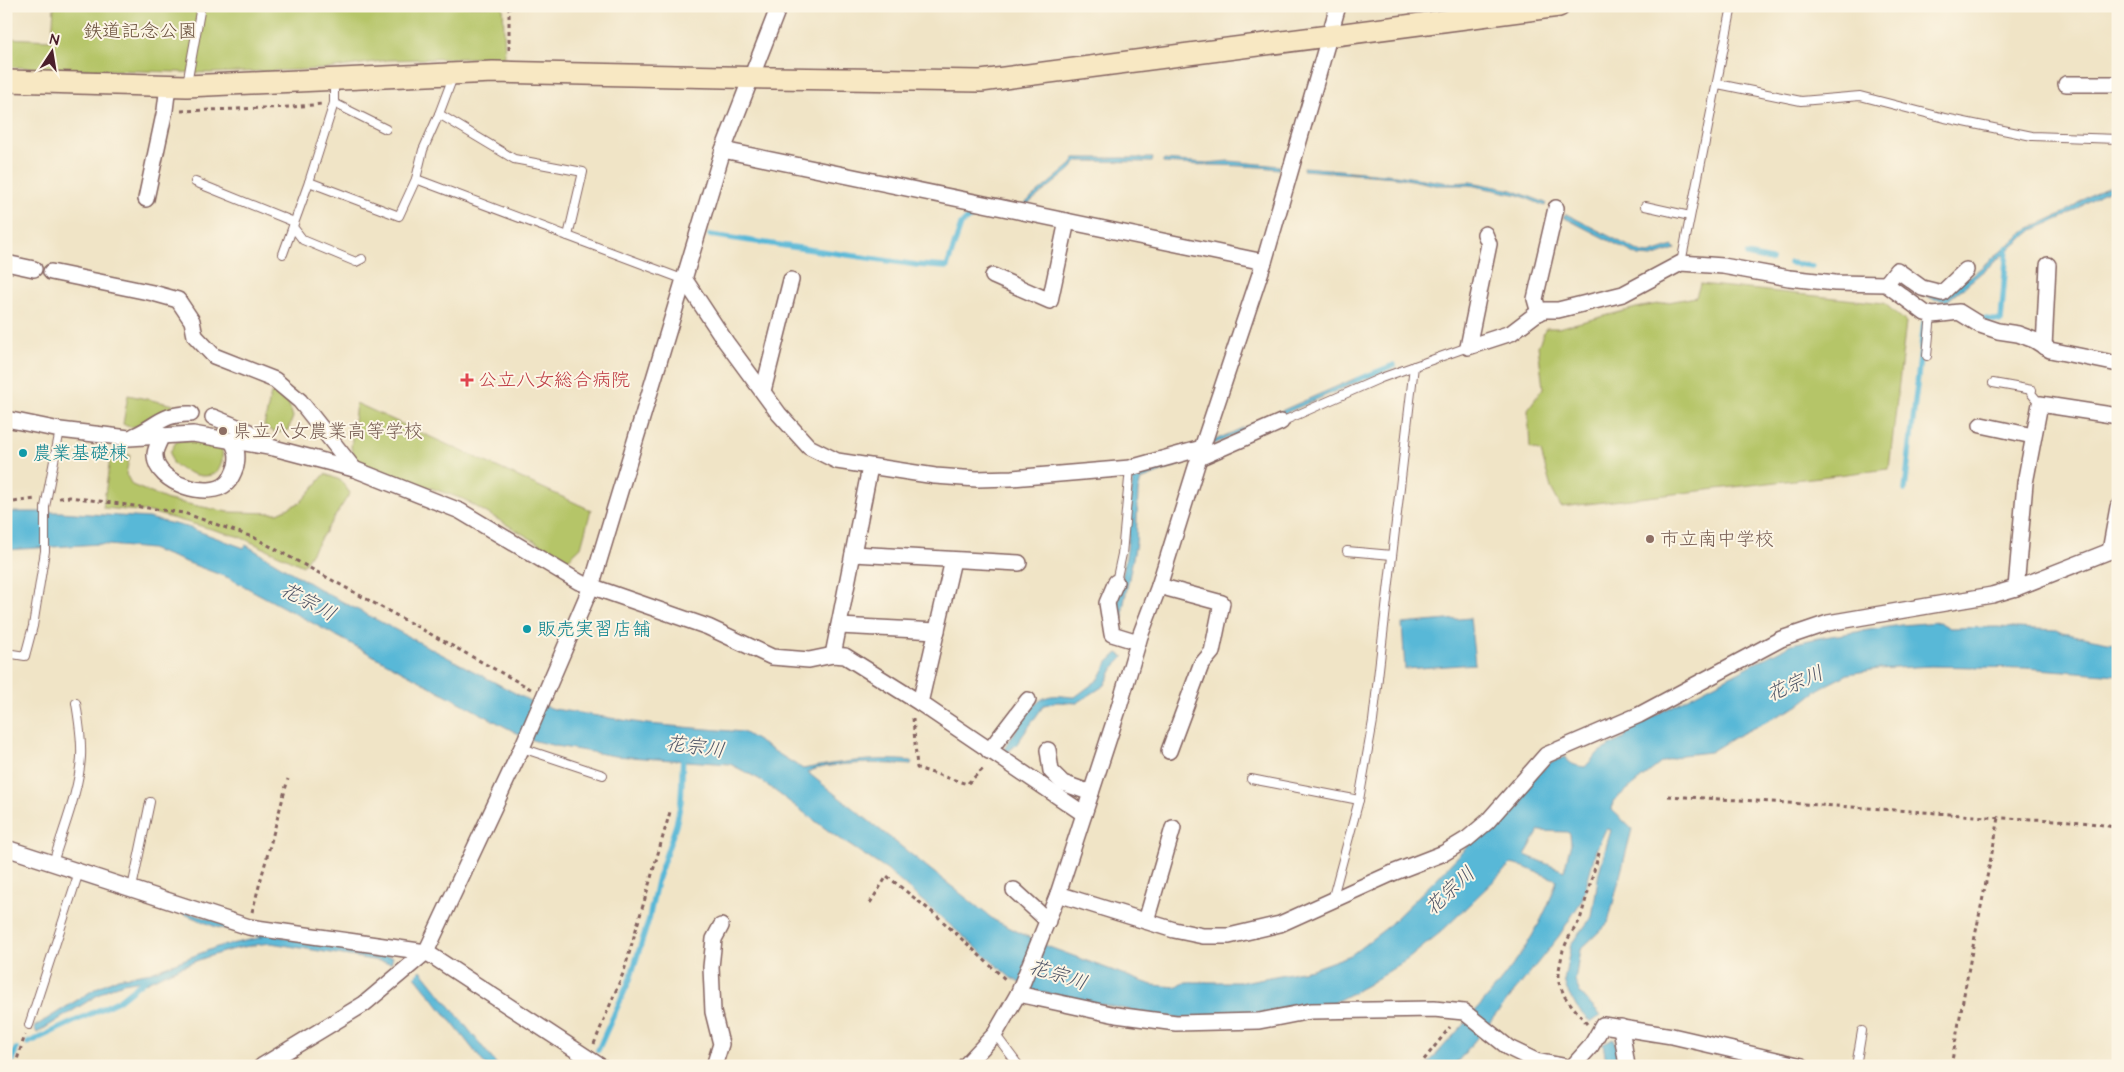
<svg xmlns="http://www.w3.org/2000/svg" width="2124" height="1072" font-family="'Architects Daughter','Klee One',sans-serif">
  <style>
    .green { fill: #b5c567; stroke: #807249 }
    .water { fill: #58b8d7; stroke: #516c81; fill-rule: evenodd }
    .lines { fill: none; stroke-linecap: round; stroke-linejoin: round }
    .stream { stroke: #58b8d7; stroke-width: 5.5 }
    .lane-casing { stroke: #846461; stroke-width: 10 }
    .street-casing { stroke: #846461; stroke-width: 18 }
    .secondary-casing { stroke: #846461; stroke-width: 24 }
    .path { stroke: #846461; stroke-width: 3; stroke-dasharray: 4 4; stroke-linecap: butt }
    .lane { stroke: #fff; stroke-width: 8 }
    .street { stroke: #fff; stroke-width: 15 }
    .secondary { stroke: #f8e8c3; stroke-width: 21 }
    .health-dot { fill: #e0444e; stroke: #fcf5e5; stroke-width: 2 }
    .education-dot { fill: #8d6e63; stroke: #fcf5e5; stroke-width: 2 }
    .culture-dot { fill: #0f9aa8; stroke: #fcf5e5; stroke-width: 2 }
    .labels { text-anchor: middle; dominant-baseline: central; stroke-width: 4; stroke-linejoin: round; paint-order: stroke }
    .park-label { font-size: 19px; fill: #6a513d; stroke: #fcf5e5 }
    .health-label { font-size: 19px; fill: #be3a42; stroke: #fcf5e5; text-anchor: start }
    .education-label { font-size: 19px; fill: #785e54; stroke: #fcf5e5; text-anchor: start }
    .culture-label { font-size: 19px; fill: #0d838f; stroke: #fcf5e5; text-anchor: start }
    .water-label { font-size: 20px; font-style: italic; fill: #4f5567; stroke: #fcf5e5 }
  </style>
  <rect width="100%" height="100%" fill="#fcf5e5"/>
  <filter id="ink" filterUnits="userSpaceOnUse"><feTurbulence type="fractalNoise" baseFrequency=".02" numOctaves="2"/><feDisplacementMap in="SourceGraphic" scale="10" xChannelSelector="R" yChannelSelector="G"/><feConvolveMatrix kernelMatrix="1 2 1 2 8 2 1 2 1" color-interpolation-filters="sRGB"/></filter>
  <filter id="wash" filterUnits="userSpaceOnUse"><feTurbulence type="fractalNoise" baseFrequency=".0096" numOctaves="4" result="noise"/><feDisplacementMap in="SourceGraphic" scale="20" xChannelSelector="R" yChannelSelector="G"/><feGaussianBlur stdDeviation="1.12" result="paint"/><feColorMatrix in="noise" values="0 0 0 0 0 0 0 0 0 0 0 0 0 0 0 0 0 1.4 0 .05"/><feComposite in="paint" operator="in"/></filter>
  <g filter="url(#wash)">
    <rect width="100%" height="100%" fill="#f0e4c6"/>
    <g class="green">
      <path d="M54,6H503L505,57L388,60L328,69L210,73L6,67V38L52,40Z"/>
      <path d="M1700,284L1884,303L1906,322L1889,469L1561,507L1551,488L1541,452L1530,448L1528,409L1543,388L1538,346L1546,328H1558L1636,308L1696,297Z"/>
      <path d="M271,393L287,398L293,417L288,430L276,433L264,426Z"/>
      <path d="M128,395L179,406V409C171,410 162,411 155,414C143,420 137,433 123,424Z"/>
      <path d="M356,403L591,510L581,547L567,560L463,499L381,471L357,461L351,448Z"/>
      <path d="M183,440L215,444L222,449C226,487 192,478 172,463L170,452L176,442Z"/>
      <path d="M111,452L130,455L126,474L132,485L168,500L228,512L278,513L301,502L325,474L340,480L350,493L303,566L240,537L150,512L103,508Z"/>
    </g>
    <g class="water">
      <path d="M1075,158H1153L1152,162L1078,161L1070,170L1024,207L1023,205L1072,164Z"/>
      <path d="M1163,160L1207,163L1229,161L1280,166L1279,169C1240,164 1202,166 1163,163Z"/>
      <path d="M1304,167L1396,175L1449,183L1471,182L1512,190L1546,203L1545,206L1519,195L1470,185H1436L1396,177L1303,170Z"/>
      <path d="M2118,183V187L2100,194L2066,216L2033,230L1947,301L1933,299L1902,283L1904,280L1929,295L1971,276L2028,229L2064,213L2097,191Z"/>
      <path d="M1566,214L1642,253L1649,254L1673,246L1675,249L1652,257L1639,256L1563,217Z"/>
      <path d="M1363,375L1364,379L1214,444L1213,441Z"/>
      <path d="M1182,457L1184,463L1141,480L1138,491L1136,543L1123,608V618L1117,619L1116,611L1127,551L1133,475L1136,473Z"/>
      <path d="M6,512H60L148,518L187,527L244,548L246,545L324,592L530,701L554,709L647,724L743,732L803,769C839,762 875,757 912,761L911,765C882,763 833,761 807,772L994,920L1049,947L1152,985L1177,987L1186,982H1243L1312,969L1351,955L1385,929L1437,878L1525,786L1551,762L1566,757C1569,765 1578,766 1585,767L1599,752L1624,738L1627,733L1657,714L1792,644L1818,638L1901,625L1939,622L1950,628L1997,627L2056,630L2062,633L2118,644V675L2025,668L1931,666L1878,669L1848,674L1822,687L1798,706L1735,737L1710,752L1682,755L1661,763L1613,801L1612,810L1632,829L1608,923L1580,950L1575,981L1580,993L1601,1016L1590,1022L1577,1008L1567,990L1564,981L1571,944L1592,917L1599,872L1611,830L1606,829L1596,850L1582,900L1559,936L1528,975L1454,1066H1426C1476,1009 1535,954 1557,880L1524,867L1511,864L1442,931L1408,959L1367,985L1335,1002L1251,1017L1187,1019L1154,1015L1036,991L1011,978L887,870L834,835L759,779L730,764L615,756L556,746L535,741L515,732L229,578L151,549L98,544L6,550ZM1539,831L1567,832L1570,834L1571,843L1564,871L1525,855Z"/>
      <path d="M1470,618L1475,664L1405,669L1402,624Z"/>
      <path d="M1118,653L1124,657L1114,667L1105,685L1077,703L1057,702L1044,705L1016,745L1008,752L1004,749C1015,734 1030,702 1047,697C1056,694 1066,697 1075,697L1099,679L1108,662Z"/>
      <path d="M88,881L244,930L393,957L391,963L271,943C226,947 185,964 145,983L142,980L123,983L106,990L37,1033L34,1027L98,987L118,978L151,972L217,947L263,937L216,927L177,911L87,884Z"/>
      <path d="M421,970L498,1066H486L480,1058L415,976Z"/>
      <path d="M1614,1039L1620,1066H1607L1603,1044Z"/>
    </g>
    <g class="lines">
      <g class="stream">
        <path d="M710,235L917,265L947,267L961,225C972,210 991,215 1008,215"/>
        <path d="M1747,255L1771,260"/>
        <path d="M1790,263L1812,266"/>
        <path d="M1933,307L1956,305L1963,308"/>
        <path d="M1984,319L2001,321L2007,248"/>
        <path d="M1357,380L1394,365"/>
        <path d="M1905,490L1924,323"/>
        <path d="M74,878L93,884"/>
        <path d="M28,1043L118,1001L148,977"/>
        <path d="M598,1050L630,979L649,919L657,881L676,825L681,801L683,754"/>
        <path d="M10,1066L16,1049"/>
      </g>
    </g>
  </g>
  <g filter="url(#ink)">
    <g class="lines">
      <defs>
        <g id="lane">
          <path d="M453,77L439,114L514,159L583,172L568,236"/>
          <path d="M187,84L201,6"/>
          <path d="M1718,84L1801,101L1860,96L1945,118L2032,136L2118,139"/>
          <path d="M334,103L386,129"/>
          <path d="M416,179L423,150L439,114"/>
          <path d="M195,182L294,222"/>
          <path d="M309,182L399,216L416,179L685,280"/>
          <path d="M1645,206L1690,216"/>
          <path d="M293,227L303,240L356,262L362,259"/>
          <path d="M283,254L309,182L334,103V80"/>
          <path d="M1681,263L1732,6"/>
          <path d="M1927,356L1931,314"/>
          <path d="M1993,383L2032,390L2031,393L2040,404"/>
          <path d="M1281,422L1381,378L1468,347"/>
          <path d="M1347,551L1392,555"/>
          <path d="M1116,582L1122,554L1130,468"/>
          <path d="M6,653L25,656L33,626L45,551V507L60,430"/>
          <path d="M522,748L603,775"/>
          <path d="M1251,779L1359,800"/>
          <path d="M53,863C63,829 79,792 81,757C82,739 79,721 76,703"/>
          <path d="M132,888L150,802"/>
          <path d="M1334,893L1359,800L1373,721L1414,366"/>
          <path d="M29,1025L79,872"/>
          <path d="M995,1034L1019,1066"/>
          <path d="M1856,1066L1862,1031"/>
        </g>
        <g id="street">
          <path d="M2066,84H2118"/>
          <path d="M723,150L1264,262"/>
          <path d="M146,199L165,110L168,86"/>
          <path d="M1485,234L1489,244L1468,347L1511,333L1536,314L1545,310H1558L1623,294L1681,263L1723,266L1789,278L1835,283L1886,284L1925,313L1933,315L1959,312L1980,325L1998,331L2018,334L2034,340L2050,350L2118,364"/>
          <path d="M6,263L34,269"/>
          <path d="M51,272L153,293L178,300L192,321L195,336L214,356L275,380L300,401L354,469"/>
          <path d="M993,276L1050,301L1067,221"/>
          <path d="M685,280L726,342L779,414L809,447L837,461L935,476L977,479L1012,478L1130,468L1202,448"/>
          <path d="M1886,284L1897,270L1922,288L1942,293L1966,270"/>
          <path d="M1539,313L1535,299L1556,208"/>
          <path d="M2044,347L2048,265"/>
          <path d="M763,391L791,280"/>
          <path d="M213,417L247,431L267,443"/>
          <path d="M6,419L60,430L129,438L193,434L274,448L354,469L460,511L579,582L708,627L772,657L809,660L833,655L845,656L920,703L1084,814"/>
          <path d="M1981,425L2033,436"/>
          <path d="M162,435C160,441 154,450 155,456C156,484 210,500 227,483C232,478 234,472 236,466C238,455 237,449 231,440"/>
          <path d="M134,436C157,426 163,413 191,414"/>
          <path d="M1199,458L1281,422"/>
          <path d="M2110,551L2118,507"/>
          <path d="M853,554L1019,563"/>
          <path d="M1116,582L1107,603L1112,634L1138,642"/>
          <path d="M1159,586L1222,603L1212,652L1201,665L1169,751"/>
          <path d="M2016,588L2025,483L2040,404L2118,416"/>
          <path d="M839,626L937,631"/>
          <path d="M833,655L870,467"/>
          <path d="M920,703L953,560"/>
          <path d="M1048,750L1051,771L1063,783L1091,793"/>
          <path d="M989,751L1028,700"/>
          <path d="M6,848L249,927L426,952L600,1066"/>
          <path d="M1014,890L1048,921"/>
          <path d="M1058,894L1174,930L1203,936H1229L1280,924L1395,872L1444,853L1467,839L1487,822L1546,755L1639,715L1781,639L1828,623L1992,595L2016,588L2110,551L2118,550"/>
          <path d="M1146,921L1173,828"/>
          <path d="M1018,994L1116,1015L1176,1023L1259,1021L1311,1011L1434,1009L1464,1012L1509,1048L1536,1061L1563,1066"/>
          <path d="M1621,1027L1627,1066"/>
          <path d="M262,1066L364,1004L426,952L524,743L591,587L723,150L779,6"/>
          <path d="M714,1066L721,1044L713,1012L711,967L714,939L721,926"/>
          <path d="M965,1066L995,1034L1018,994L1058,894L1119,707L1140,636L1159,586L1202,448L1264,262L1338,6"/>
          <path d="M1573,1066L1591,1046L1603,1025L1672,1036L1802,1066"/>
        </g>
        <path id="secondary" d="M6,81L187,86L493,72L773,78L981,81L1559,6"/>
      </defs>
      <use href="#lane" class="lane-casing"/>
      <use href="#street" class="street-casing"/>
      <use href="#secondary" class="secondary-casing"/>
      <g class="path">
        <path d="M509,6V52"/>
        <path d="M181,111L292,107L322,104"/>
        <path d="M59,498L70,497L184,513L255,538L531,689"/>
        <path d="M6,503L35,499"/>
        <path d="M913,718L917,768L967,784L985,767"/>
        <path d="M1668,796C1774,802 1880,808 1986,817C2030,820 2074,818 2118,828"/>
        <path d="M870,903L887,876L937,916L1007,981"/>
        <path d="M252,912L288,779"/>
        <path d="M1587,1024L1565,997L1559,983V970L1563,950L1569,937L1580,920L1599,853"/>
        <path d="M594,1044L624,971L670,812"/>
        <path d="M15,1066L25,1035"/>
        <path d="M1419,1066L1450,1027"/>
        <path d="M1951,1066L1971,956L1999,818"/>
      </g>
      <use href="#lane" class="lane"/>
      <use href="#street" class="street"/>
      <use href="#secondary" class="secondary"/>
    </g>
  </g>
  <path class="health-dot" d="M464.5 372.5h5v5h5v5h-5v5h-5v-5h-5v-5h5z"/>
  <g class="education-dot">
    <circle cx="223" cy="431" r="5"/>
    <circle cx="1650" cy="539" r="5"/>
  </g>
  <g class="culture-dot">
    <circle cx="23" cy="453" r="5"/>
    <circle cx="527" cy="629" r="5"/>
  </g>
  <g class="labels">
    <g class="park-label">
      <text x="140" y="31">鉄道記念公園</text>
    </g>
    <g class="health-label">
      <text x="478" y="380">公立八女総合病院</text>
    </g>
    <g class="education-label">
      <text x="233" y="431">県立八女農業高等学校</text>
      <text x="1660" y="539">市立南中学校</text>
    </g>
    <g class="culture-label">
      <text x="33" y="453">農業基礎棟</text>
      <text x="537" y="629">販売実習店舗</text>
    </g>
    <g class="water-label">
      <text transform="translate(308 602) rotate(28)">花宗川</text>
      <text transform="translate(1795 684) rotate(-23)">花宗川</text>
      <text transform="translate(695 747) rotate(8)">花宗川</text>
      <text transform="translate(1450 891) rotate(-43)">花宗川</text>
      <text transform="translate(1058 975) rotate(18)">花宗川</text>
    </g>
  </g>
  <rect width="2124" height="1072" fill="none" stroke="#fcf5e5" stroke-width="25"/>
  <g transform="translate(52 52) rotate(12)" stroke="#fcf5e5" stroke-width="4" paint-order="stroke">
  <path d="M0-4L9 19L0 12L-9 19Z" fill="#4a1f2b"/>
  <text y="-8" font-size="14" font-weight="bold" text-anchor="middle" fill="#4a1f2b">N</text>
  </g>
</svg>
